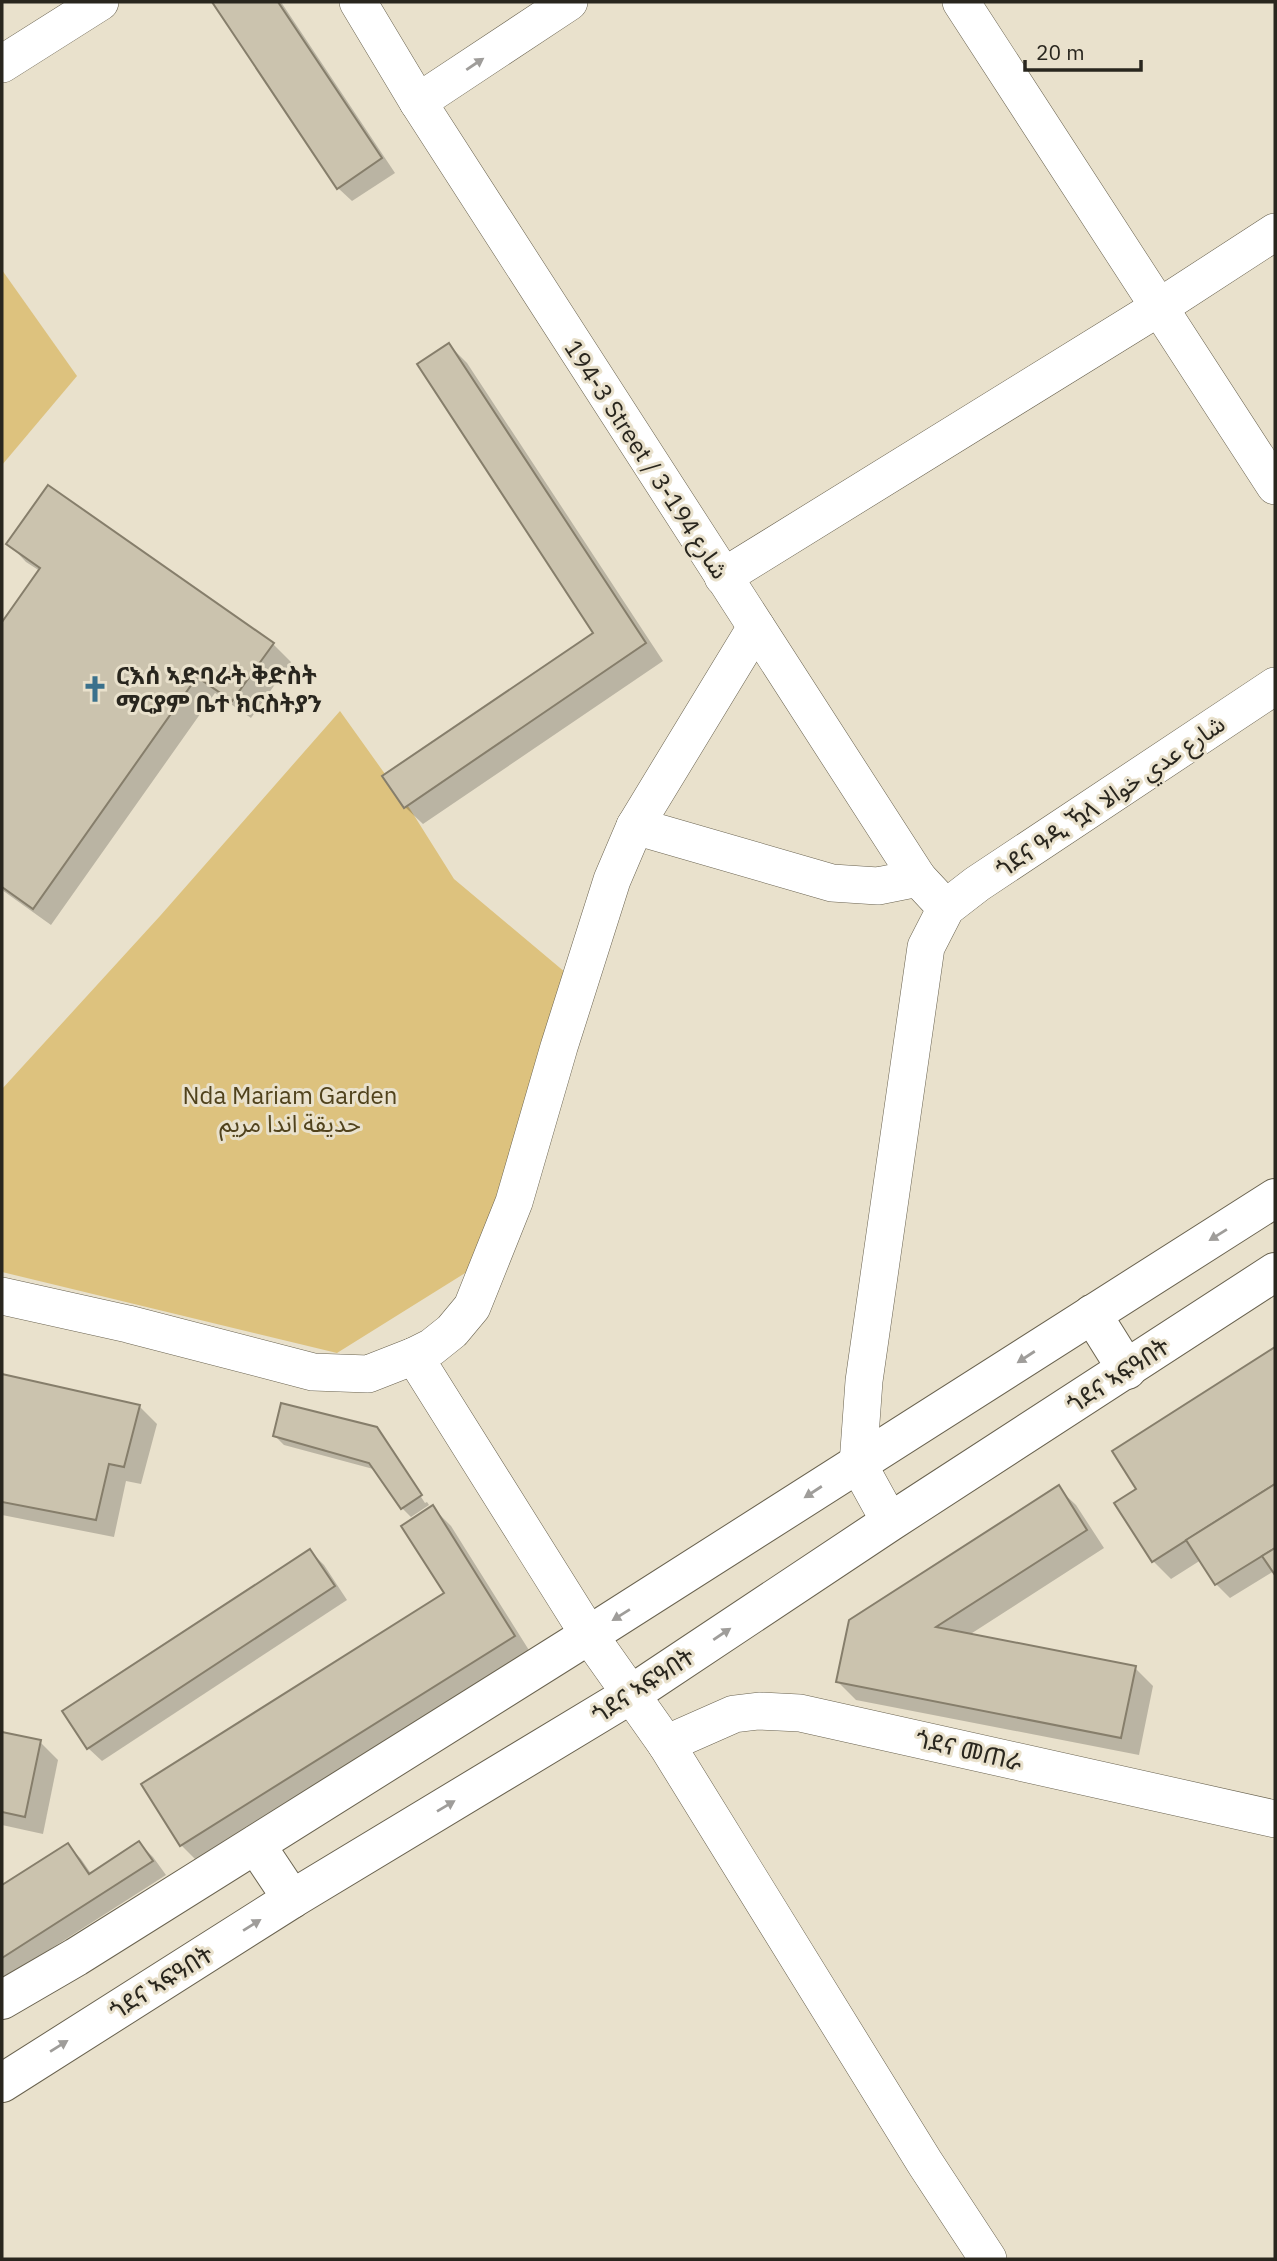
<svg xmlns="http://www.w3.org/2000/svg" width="1277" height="2261" font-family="'IBM Plex Sans','Noto Sans Arabic','Noto Sans Ethiopic',sans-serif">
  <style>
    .green { fill: #ddc27e }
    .shadow { fill: #0003 }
    .building { fill: #cbc3ae; stroke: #867e6b; stroke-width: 2 }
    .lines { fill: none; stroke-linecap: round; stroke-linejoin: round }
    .minor-casing { stroke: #69624f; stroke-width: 38 }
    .highway-casing { stroke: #69624f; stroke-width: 40 }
    .minor { stroke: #fff; stroke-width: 37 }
    .highway { stroke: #fff; stroke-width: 38 }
    .oneway { fill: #9f9d9a }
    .labels { text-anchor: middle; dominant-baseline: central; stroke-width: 6; stroke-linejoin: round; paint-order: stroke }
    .street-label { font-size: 24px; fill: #29261e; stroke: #e9e1cc }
    .poi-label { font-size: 24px; font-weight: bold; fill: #29261e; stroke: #e9e1cc; text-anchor: start }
    .park-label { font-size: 24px; fill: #50421c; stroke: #e9e1cc }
  </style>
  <rect width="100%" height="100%" fill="#e9e1cc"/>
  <g class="green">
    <path d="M2,270L77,376L2,465Z"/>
    <path d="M340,711L410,809L454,879L566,973L478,1265L337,1353L2,1272V1089L160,916Z"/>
  </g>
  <g class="shadow">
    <path d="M214,2H281L395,173L352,201L338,188Z"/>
    <path d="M449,345L467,363L663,661L423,824L405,807L595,633Z"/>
    <path d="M9,544L273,644L291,662L251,718L215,693L51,925L2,890V625L40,571L26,562Z"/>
    <path d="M1275,1349V1572L1274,1571L1230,1598L1216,1584L1201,1560L1171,1579L1153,1561L1139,1489L1114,1451Z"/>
    <path d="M2,1376L139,1406L157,1424L141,1484L126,1481L114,1537L2,1515Z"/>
    <path d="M274,1435H380L425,1503L427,1502L429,1505L411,1517L402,1508L377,1470L284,1445Z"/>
    <path d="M1058,1488L1076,1505L1104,1548L969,1635L1135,1668L1153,1686L1139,1755L856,1700L838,1682Z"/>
    <path d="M433,1508L451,1526L532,1655L199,1863L181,1845L143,1784L446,1594Z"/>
    <path d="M310,1551L324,1565L347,1600L102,1761L88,1748Z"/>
    <path d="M2,1734L40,1742L58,1760L43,1834L2,1825Z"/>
    <path d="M139,1843L153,1857L166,1875L2,1980V1887L68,1845L81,1859L92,1875Z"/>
  </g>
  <g class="building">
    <path d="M212,2H278L382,158L337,189Z"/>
    <path d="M449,343L646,643L404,808L382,776L593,633L417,364Z"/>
    <path d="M48,485L274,643L232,701L197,677L33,909L2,887V622L40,568L6,544Z"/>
    <path d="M1275,1347V1484L1152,1562L1114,1503L1136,1489L1112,1451Z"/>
    <path d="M2,1374L140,1405L124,1467L109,1464L96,1520L2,1502Z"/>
    <path d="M281,1403L377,1427L422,1495L401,1509L369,1463L273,1436Z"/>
    <path d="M1275,1484V1548L1215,1585L1186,1540Z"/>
    <path d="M1059,1485L1087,1530L936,1627L1136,1666L1121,1738L836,1682L849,1620Z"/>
    <path d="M433,1505L515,1636L180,1846L141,1784L444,1593L401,1526Z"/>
    <path d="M1275,1548V1575L1262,1556Z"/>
    <path d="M310,1549L335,1586L87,1749L62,1711Z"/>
    <path d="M2,1732L41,1740L25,1817L2,1812Z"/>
    <path d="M139,1841L153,1861L2,1958V1885L68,1843L89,1874Z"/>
  </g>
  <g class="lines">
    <defs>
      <g id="minor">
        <path d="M358,2L418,102L918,878L946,908"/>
        <path d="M961,2L1275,486"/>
        <path d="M2,64L100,2"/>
        <path d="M418,102L569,2"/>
        <path d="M723,577L1158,308L1275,232"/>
        <path d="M635,826L832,883L878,886L918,878"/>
        <path d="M2,1296L128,1324L313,1372L368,1374L414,1356L432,1347L452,1331L472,1307L514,1202L559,1047L612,880L635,826L756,627"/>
        <path d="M414,1356L589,1635L666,1744L925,2163L988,2259"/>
        <path d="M890,1522L858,1464L864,1381L926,947L946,908L977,884L1275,686"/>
        <path d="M666,1744L734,1714L759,1711L800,1713L1275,1819"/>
      </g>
      <g id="highway">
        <path d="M1092,1314L1127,1370"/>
        <path d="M256,1845L292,1899"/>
        <path d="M2,2000L76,1957L589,1635L1275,1198"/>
        <path d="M2,2083L292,1899L630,1695L890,1522L1275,1272"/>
      </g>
    </defs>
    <use href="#minor" class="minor-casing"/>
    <use href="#highway" class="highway-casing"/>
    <use href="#minor" class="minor"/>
    <use href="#highway" class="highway"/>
  </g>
  <defs><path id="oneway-solid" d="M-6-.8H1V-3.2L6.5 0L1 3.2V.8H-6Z" transform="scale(1.75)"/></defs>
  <g class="oneway">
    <use href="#oneway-solid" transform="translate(475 64) rotate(-34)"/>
    <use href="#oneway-solid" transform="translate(1218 1235) rotate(148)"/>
    <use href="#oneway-solid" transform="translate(1026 1357) rotate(147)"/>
    <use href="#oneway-solid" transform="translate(813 1492) rotate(147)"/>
    <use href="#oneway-solid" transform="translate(621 1615) rotate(148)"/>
    <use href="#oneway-solid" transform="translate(722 1634) rotate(-34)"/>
    <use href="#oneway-solid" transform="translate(446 1806) rotate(-31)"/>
    <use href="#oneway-solid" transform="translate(252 1925) rotate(-32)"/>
    <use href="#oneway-solid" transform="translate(59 2046) rotate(-32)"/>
  </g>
  <defs>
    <symbol id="church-bare" viewBox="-9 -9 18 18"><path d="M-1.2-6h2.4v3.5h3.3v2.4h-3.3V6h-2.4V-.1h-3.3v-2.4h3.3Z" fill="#3a718c" stroke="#e9e1cc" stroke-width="2.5" paint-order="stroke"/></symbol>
  </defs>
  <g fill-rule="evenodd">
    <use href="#church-bare" x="76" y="670" width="38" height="38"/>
  </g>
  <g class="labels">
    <g class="street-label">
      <text transform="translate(647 459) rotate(57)">194-3 Street / شارع 194-3</text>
      <text transform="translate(1110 796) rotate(-34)">ጎደና ዓዲ ዃላ شارع عدي خوالا</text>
      <text transform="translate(1118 1375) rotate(-33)">ጎደና ኣፍዓበት</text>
      <text transform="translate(643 1685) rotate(-33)">ጎደና ኣፍዓበት</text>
      <text transform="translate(969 1750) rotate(13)">ጎደና መጠራ</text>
      <text transform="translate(161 1982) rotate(-32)">ጎደና ኣፍዓበት</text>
    </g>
    <g class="poi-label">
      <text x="116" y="675">ርእሰ ኣድባራት ቅድስት<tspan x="116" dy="28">ማርያም ቤተ ክርስትያን</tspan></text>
    </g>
    <g class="park-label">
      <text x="290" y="1095">Nda Mariam Garden<tspan x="290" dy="28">حديقة اندا مريم</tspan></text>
    </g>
  </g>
  <rect width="1277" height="2261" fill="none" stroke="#29261e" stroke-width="7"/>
  <path d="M1025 60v10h116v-10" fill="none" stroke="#29261e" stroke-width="3.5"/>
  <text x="1036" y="60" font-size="21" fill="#29261e" stroke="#e9e1cc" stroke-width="5" paint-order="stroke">20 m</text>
</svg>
